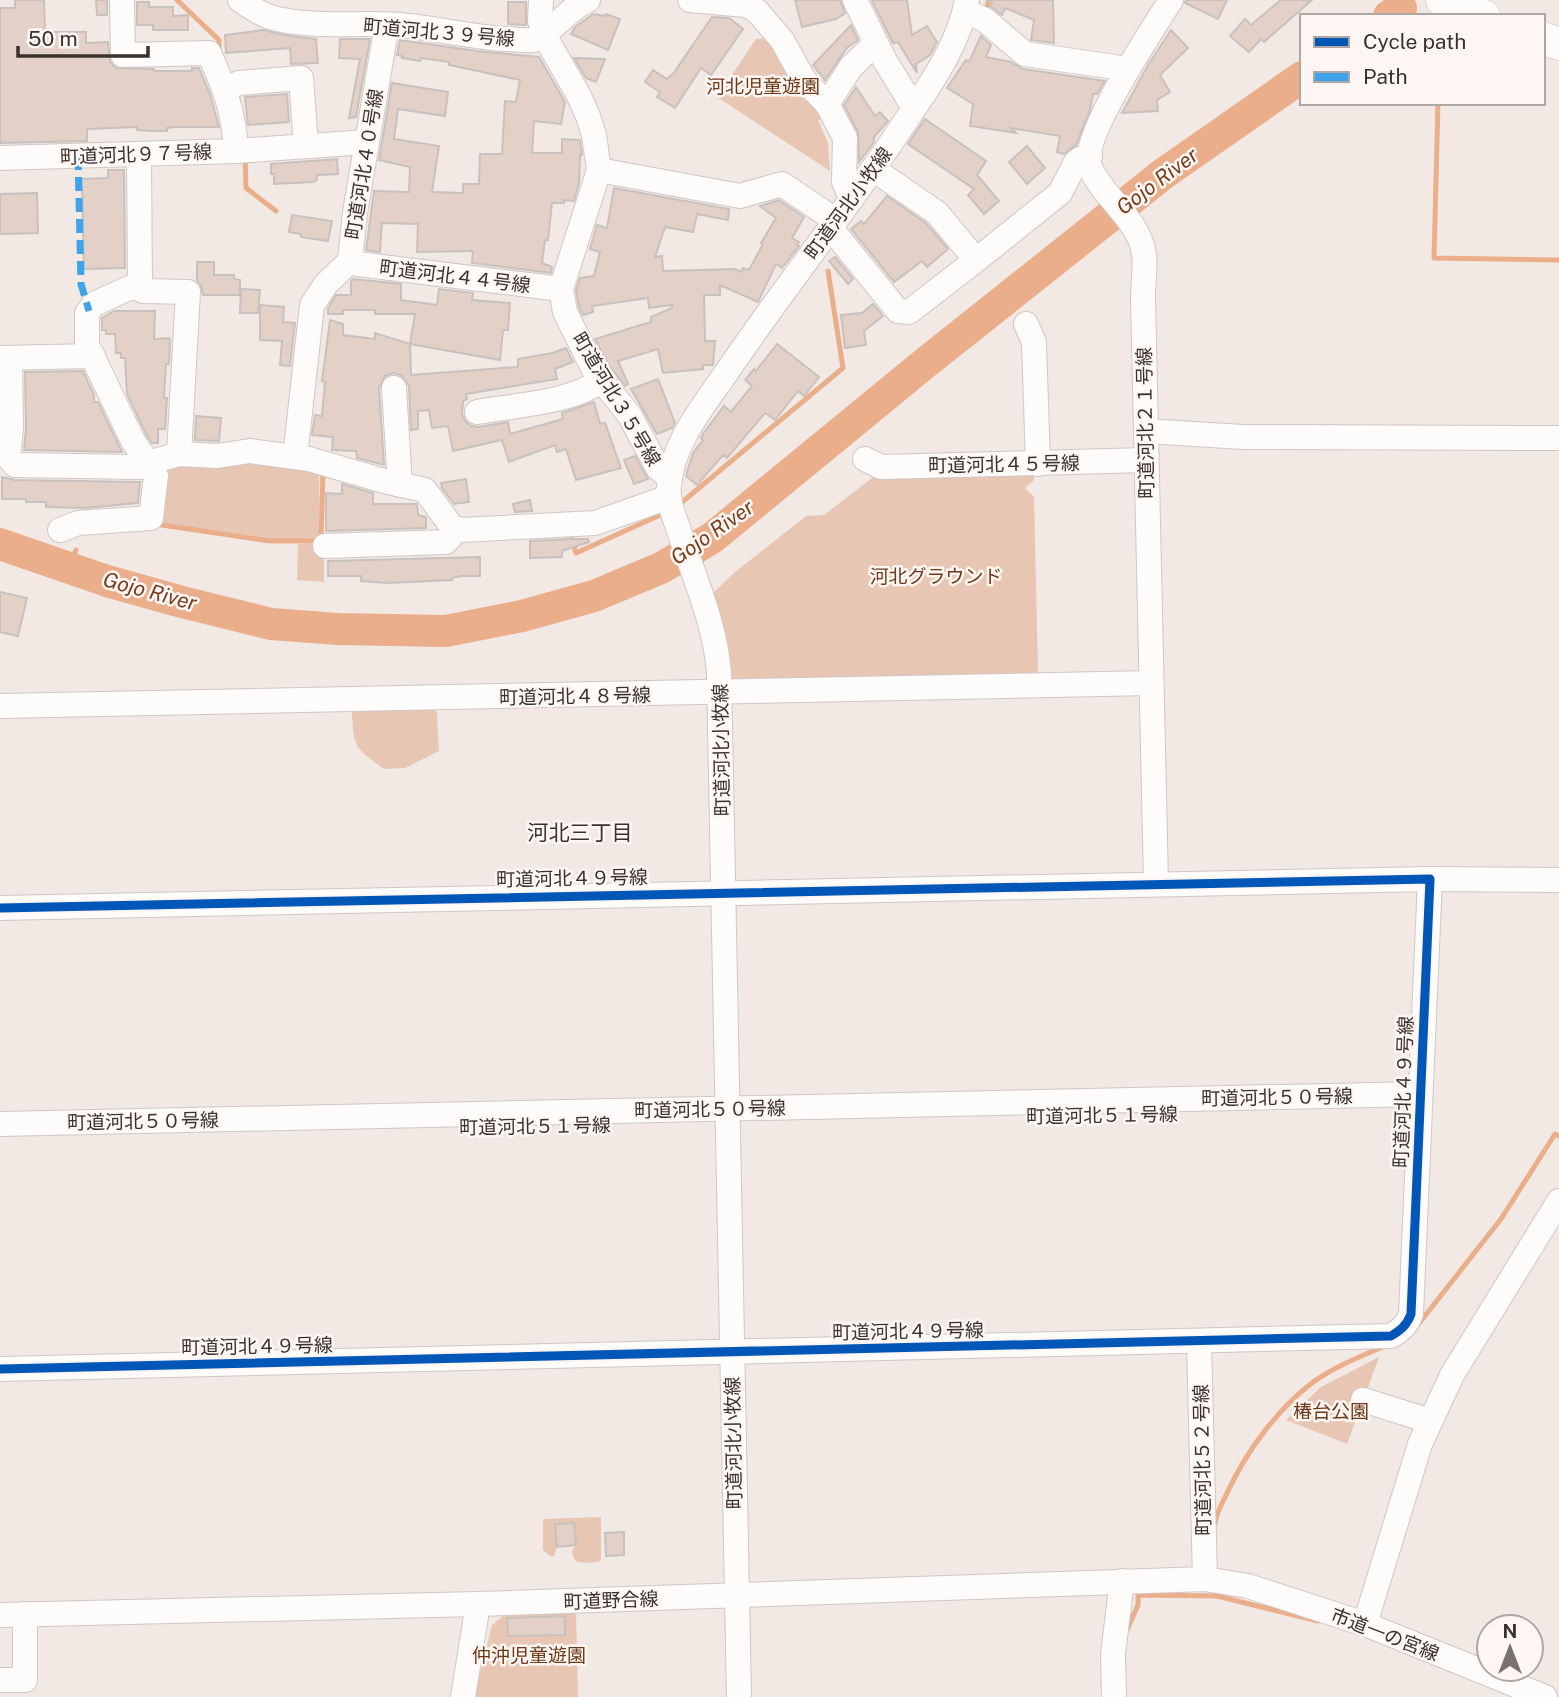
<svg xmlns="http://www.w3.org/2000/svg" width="1559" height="1697" font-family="'Public Sans','Noto Sans JP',sans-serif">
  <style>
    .green { fill: #e8c6b4 }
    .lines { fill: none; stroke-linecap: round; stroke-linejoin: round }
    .stream { stroke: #ebae8b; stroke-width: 5 }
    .river { stroke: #ebae8b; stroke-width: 32 }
    .building { fill: #e3d1c7; stroke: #c8c1bd; stroke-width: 2 }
    .minor-casing { stroke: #cfc7c4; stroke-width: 26 }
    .major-casing { stroke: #cfc7c4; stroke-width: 33 }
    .minor { stroke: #fdfcfb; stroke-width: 24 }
    .major { stroke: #fdfcfb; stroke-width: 32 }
    .quiet { stroke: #3fa3eb; stroke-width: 7; stroke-dasharray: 14 7; stroke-linecap: butt }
    .cycleway-casing { stroke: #fdf6f3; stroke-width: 13 }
    .cycleway { stroke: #0057b8; stroke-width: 9 }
    .labels { text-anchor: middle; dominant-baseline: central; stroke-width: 5; stroke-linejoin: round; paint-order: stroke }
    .street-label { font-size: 19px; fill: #38312e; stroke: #fdf6f3 }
    .park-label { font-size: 19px; fill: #6e3716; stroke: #fdf6f3 }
    .water-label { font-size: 21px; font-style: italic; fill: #763e1e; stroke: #fdf6f3 }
    .neighbourhood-label { font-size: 21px; fill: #38312e; stroke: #fdf6f3 }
  </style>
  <rect width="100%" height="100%" fill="#f2e9e4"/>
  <g class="green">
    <path d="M772,38L829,115L818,120L828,143L830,171L717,97L756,39Z"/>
    <path d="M247,456L319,468L320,539L270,540L156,522L164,477L175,462Z"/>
    <path d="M1034,475V480L1025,488L1034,497L1038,673L732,679L728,673L710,596L735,572L806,516L824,515L872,478Z"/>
    <path d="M324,543V582L297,580L298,544Z"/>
    <path d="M435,709L437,713L439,751L405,768L384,769C355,748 353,747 352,711Z"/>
    <path d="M1379,1357L1347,1444L1286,1420L1321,1387Z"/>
    <path d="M601,1517V1561L589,1563L577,1562L573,1557L572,1551L576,1545L574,1523L555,1524L557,1547L554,1556H550L543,1550V1519Z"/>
    <path d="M576,1612L578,1697H474L492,1625L505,1614Z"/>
  </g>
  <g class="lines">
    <g class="stream">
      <path d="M177,0L219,40V52"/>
      <path d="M985,12L989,0"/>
      <path d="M1438,103L1434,258L1559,260"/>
      <path d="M245,155L246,188L276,211"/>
      <path d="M681,503L843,368L828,271"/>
      <path d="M155,524L270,541H321L323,471"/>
      <path d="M566,535L570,534L576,553L658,516"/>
      <path d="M68,567L76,550"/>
      <path d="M1417,1326L1501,1219L1555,1134L1559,1136"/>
      <path d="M1215,1524C1216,1512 1224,1500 1229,1489C1247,1451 1275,1413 1308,1386C1331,1368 1359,1357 1385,1346"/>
      <path d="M1217,1596L1318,1621"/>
      <path d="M1127,1630L1138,1605V1595L1217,1596V1586"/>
    </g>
    <g class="river">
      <path d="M1389,16L1401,8"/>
      <path d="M0,544L107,581L182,602L271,624L338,629L446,631L522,616L594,596L661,568L712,538L924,364L1163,174L1302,77"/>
    </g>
  </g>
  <g class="building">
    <path d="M15,0H44L45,32H86V43L108,42L110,62L116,68L154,69V71H192V68H199L210,94L219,127H175L167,128V131H151L137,130V127L87,129V141L0,143V8H15Z"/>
    <path d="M96,0H107V15H97Z"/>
    <path d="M795,0H840L845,13L836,19L802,27Z"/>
    <path d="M874,0H907L912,35L927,26L937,42L930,55L916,64L917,73L898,42L893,43L872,1Z"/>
    <path d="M986,0H1053L1054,43L1031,40L1034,20L1005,8L1002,15L990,6L992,3Z"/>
    <path d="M1186,0H1227L1218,19L1185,3Z"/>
    <path d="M1281,0H1312L1264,42L1261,39L1249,52L1230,36L1245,19L1251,25Z"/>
    <path d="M137,2H149V7H173V16L188,15V30H153V25H137Z"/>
    <path d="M508,2H526V25L508,24Z"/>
    <path d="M593,14L605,16L606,14L620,19L608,50L571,34L575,27Z"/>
    <path d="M712,17L729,18L743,29L711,75L701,68L675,108L657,97L660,92L645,82L653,70L667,79L673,74Z"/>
    <path d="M851,25L858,40L847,48L825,80L813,65Z"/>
    <path d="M263,30L290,36L316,39L318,63L291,64L290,48L226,53L225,35Z"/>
    <path d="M1171,30L1188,48L1160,75L1170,92L1157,100L1158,111L1122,113L1148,65Z"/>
    <path d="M981,36L991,45L986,57L1011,62L1023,69L1105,81L1097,94H1093L1090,110L1076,145L1064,154L1057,152L1060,136L1011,128L1016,133L970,126L973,104L947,88L966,60L969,62Z"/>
    <path d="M340,39H370L356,117L349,118L360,59L339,58Z"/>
    <path d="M400,40L477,51L539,57L565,102L561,124L534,121L532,153H562V139L580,140L582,155H580L579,183L574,201L564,200V203H552L548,240H545L542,263L552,267L551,273L472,263L473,251L417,252L418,224L382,223L380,252L366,250L374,191L409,192L410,167L379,160L392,83L448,92L445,116L398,109L394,139L439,146L432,192L463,193V184H479L480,154H502L505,101L516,102L520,80L449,65V62L421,58L420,61L402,58V56L397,55Z"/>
    <path d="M574,58L605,59L596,82L586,78Z"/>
    <path d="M856,87L875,116L880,112L888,121L874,137V142L859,162L858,132L844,105Z"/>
    <path d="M287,94L289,122L248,125L245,97Z"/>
    <path d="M925,119L986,161L977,175L999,201L984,214L968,195L974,189L908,144Z"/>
    <path d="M1027,146L1045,168L1027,184L1009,162Z"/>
    <path d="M337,159L338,174L317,175V180L313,182L274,184V174H271V164Z"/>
    <path d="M108,170H124L125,268L84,269L82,179L108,178Z"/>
    <path d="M614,188L729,209L728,220L697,214L693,232L665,227L655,257L662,256L663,271L735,269L741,272L743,268L749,270L763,244L761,243L776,218L760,206L779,200L804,217L792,238L799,242L797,245L799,246L782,268L776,264L758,302L720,285V295H704L705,341H715L713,365H703V369L663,373L658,349L618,361L628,384L625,386L608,364L595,339L651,322V317L672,308V305L649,308L648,298L592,306L593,312L583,315L579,307L576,290L580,278L594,276L600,252L590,249L597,225L607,228Z"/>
    <path d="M37,193L38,233L0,234V194Z"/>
    <path d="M887,196L927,224L948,249L927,267L922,261L894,282L851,229L861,221L864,224Z"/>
    <path d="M292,215L332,221L328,241L301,237V234L289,232Z"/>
    <path d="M835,257L853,279L848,284L829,261Z"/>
    <path d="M197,262H214V275H234V279L240,280V295H203L201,286L197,281Z"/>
    <path d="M353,279L401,284V300L437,305L439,289L473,293L472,300L510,303L508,330H503L500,360L410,344L411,375L518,367V359L552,353L566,348L573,362L555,369L557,379L466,394L467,399L463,401L462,414L465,421L471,426L479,427L508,422L510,434L563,419L562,413L594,402L600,424L605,423L621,468L576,480L566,449L557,452L555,445L509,462L502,440L453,451L448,426L432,428L429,410L418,411V429L411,430L409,386L401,375L394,373L385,376L379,388L384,465L357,458L356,451L332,450L333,437L312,435L315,415L322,416L325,382L322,381L330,320L343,324V335L375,339V333L410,344L415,314H375V310H343V314H328V308L336,295H351V281Z"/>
    <path d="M241,289L260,290L258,313H240Z"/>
    <path d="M873,304L883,316L864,331L866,345L845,348L841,315L862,313Z"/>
    <path d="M260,305L284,307L283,322L295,323L290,366L280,365L282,341L260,340Z"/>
    <path d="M114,311H155L154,339L169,338L170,341L169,364H166L164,398H167L165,429H158V443H152L146,434L127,394L125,358H121V353H116L115,334H106V330H102V318Z"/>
    <path d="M777,344L819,377L804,396L798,391L775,420L765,413L727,458L723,455L697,485L686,476L693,453L703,440L701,438L703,434L724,406L731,412L752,386L745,380L754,369L756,371Z"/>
    <path d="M83,371L94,395V402H98L122,452L24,450L26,428L25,372Z"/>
    <path d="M658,379L675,423L672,428L657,434L631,389Z"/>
    <path d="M196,416L221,418L219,441L195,440Z"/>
    <path d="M635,456L648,479L634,484L624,460Z"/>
    <path d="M2,477L15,480L140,482L138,503L85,508L46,507V502H26V499H2Z"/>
    <path d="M466,479L469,502L454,504L442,488L441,483Z"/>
    <path d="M342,484L373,493V504H417L418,515L426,517V528L326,531V493L342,494Z"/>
    <path d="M530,500L532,511L515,512L513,504Z"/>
    <path d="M571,539H588L589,542L562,551V557L530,558V541Z"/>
    <path d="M480,557V576H461L452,578V580L388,583L361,581V576H328V561Z"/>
    <path d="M0,592L27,598L18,636L0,632Z"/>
    <path d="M574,1523L576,1545L557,1547L555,1524Z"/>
    <path d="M624,1532V1555L606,1556L605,1533Z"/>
    <path d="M565,1616V1635L508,1636L507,1618Z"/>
  </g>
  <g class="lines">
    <defs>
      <g id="minor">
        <path d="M240,0C252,8 263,16 277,19C318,28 359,22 400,25C435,28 470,37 506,39C514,39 524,41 533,40C547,38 568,8 588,0"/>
        <path d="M541,0L540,21L544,35L578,94L588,116L594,135L599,170L561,289L565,312L595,372L630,416L658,468L670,478"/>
        <path d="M690,0L746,5L757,11L782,40L804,80L827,104"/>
        <path d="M855,0L884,59L914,108"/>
        <path d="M965,11L985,20L1025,54L1115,67L1126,71"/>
        <path d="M225,89L239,83L301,78L306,146"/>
        <path d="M236,151L367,142"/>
        <path d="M139,154L140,288L143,291L188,292L179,454"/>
        <path d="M0,158L236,151C234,112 225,89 209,53L123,55L122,0"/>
        <path d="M873,169L937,213L971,254L980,257L1060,193L1076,162L1080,159L1090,156"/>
        <path d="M599,170L740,196L782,184L835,220"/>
        <path d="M851,198L844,182L845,138L827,104L851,67L876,43"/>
        <path d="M830,227L898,311L909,312L980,257"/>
        <path d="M350,261L358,264L561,289"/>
        <path d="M140,288H129L94,304L87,313V345L133,441L148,463L179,454L217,456L250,451L309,459L384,481L425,490L452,527L462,530L595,523L669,497"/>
        <path d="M1026,324L1034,342L1038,464"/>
        <path d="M0,358L93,356"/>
        <path d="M10,358L11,428L8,457L15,465L140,467L148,463L156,476L151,518L78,523L60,530"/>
        <path d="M394,388L400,485"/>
        <path d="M477,412C515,405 571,403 602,380"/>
        <path d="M1146,431L1243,437L1559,438"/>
        <path d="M295,457L312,305L326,284L350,261L355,212L387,25"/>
        <path d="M865,459L881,467L1146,460"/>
        <path d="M325,546L446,542L457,529"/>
        <path d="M0,706L1151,683"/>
        <path d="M1430,879L1559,880"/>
        <path d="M1156,883L1143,297C1143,283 1146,267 1144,254C1139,219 1103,198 1090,167C1079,139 1154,27 1171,0"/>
        <path d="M0,908L1430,879L1411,1314C1407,1325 1401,1330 1391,1336L0,1369"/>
        <path d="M0,1124L1420,1094"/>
        <path d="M1199,1342L1205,1579"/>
        <path d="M1363,1400L1430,1421"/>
        <path d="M0,1615L478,1604L1205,1579L1248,1586L1365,1624L1545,1697"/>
        <path d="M1365,1624L1420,1444L1452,1375L1559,1201"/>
        <path d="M0,1680H25V1614"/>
        <path d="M463,1697L478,1604"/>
        <path d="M739,1697L719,674C716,627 696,582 681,537C676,520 667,503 669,486C672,443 703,407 726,373C780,294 839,219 893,140C921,97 958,51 967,0"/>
        <path d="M1114,1697L1113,1654L1122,1581"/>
      </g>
      <g id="major">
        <path d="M1442,0L1484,16"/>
        <path d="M1543,38L1559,44"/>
      </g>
    </defs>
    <use href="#minor" class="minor-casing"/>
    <use href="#major" class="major-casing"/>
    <use href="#minor" class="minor"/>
    <use href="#major" class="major"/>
    <path class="quiet" d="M78,156L81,284L89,311"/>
    <defs>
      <path id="cycleway" d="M0,908L1430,879L1411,1314C1407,1325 1401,1330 1391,1336L0,1369"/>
    </defs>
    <use href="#cycleway" class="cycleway-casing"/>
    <use href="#cycleway" class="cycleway"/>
  </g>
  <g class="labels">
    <g class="street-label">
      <text transform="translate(439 32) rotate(5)">町道河北３９号線</text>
      <text transform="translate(136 154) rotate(-2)">町道河北９７号線</text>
      <text transform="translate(364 164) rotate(-81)">町道河北４０号線</text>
      <text transform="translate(848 203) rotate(-54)">町道河北小牧線</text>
      <text transform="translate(455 276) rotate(7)">町道河北４４号線</text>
      <text transform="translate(617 399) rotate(59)">町道河北３５号線</text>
      <text transform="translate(1145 423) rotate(-91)">町道河北２１号線</text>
      <text transform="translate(1004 464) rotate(-1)">町道河北４５号線</text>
      <text transform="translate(575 696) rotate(-1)">町道河北４８号線</text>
      <text transform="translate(721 750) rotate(-91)">町道河北小牧線</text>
      <text transform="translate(572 878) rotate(-1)">町道河北４９号線</text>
      <text transform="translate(1403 1092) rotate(-88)">町道河北４９号線</text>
      <text transform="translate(1277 1097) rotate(-1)">町道河北５０号線</text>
      <text transform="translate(710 1109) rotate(-1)">町道河北５０号線</text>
      <text transform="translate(1102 1115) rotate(-1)">町道河北５１号線</text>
      <text transform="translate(143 1121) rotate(-1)">町道河北５０号線</text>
      <text transform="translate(535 1126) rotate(-1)">町道河北５１号線</text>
      <text transform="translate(908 1331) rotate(-1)">町道河北４９号線</text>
      <text transform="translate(257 1346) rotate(-1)">町道河北４９号線</text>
      <text transform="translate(733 1443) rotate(-91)">町道河北小牧線</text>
      <text transform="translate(1202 1460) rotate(-91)">町道河北５２号線</text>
      <text transform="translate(611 1600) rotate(-2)">町道野合線</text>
      <text transform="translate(1385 1634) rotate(21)">市道一の宮線</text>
    </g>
    <g class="park-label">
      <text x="763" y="86">河北児童遊園</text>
      <text x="936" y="576">河北グラウンド</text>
      <text x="1331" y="1411">椿台公園</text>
      <text x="529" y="1655">仲沖児童遊園</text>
    </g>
    <g class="water-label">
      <text transform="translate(1157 181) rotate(-37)">Gojo River</text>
      <text transform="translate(712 532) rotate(-35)">Gojo River</text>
      <text transform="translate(150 591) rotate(15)">Gojo River</text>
    </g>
    <g class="neighbourhood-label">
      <text x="580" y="832">河北三丁目</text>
    </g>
  </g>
  <rect x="1300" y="14" width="245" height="91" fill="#fdf6f3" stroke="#aea7a4" stroke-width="2"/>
  <rect x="1314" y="37" width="35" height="10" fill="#0057b8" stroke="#aea7a4" stroke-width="2"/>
  <text x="1363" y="49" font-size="21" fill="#38312e">Cycle path</text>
  <rect x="1314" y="72" width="35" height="10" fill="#3fa3eb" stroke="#aea7a4" stroke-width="2"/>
  <text x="1363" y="84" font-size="21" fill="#38312e">Path</text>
  <g transform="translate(1510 1648)"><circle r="33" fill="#fdf6f3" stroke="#aea7a4" stroke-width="2"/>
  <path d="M0-5L12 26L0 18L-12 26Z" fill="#79716e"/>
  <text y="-10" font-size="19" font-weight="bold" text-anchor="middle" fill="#38312e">N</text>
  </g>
  <path d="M18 46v10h130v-10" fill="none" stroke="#38312e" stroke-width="3.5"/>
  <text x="28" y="46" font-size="21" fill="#38312e" stroke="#fdf6f3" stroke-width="5" paint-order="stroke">50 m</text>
</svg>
